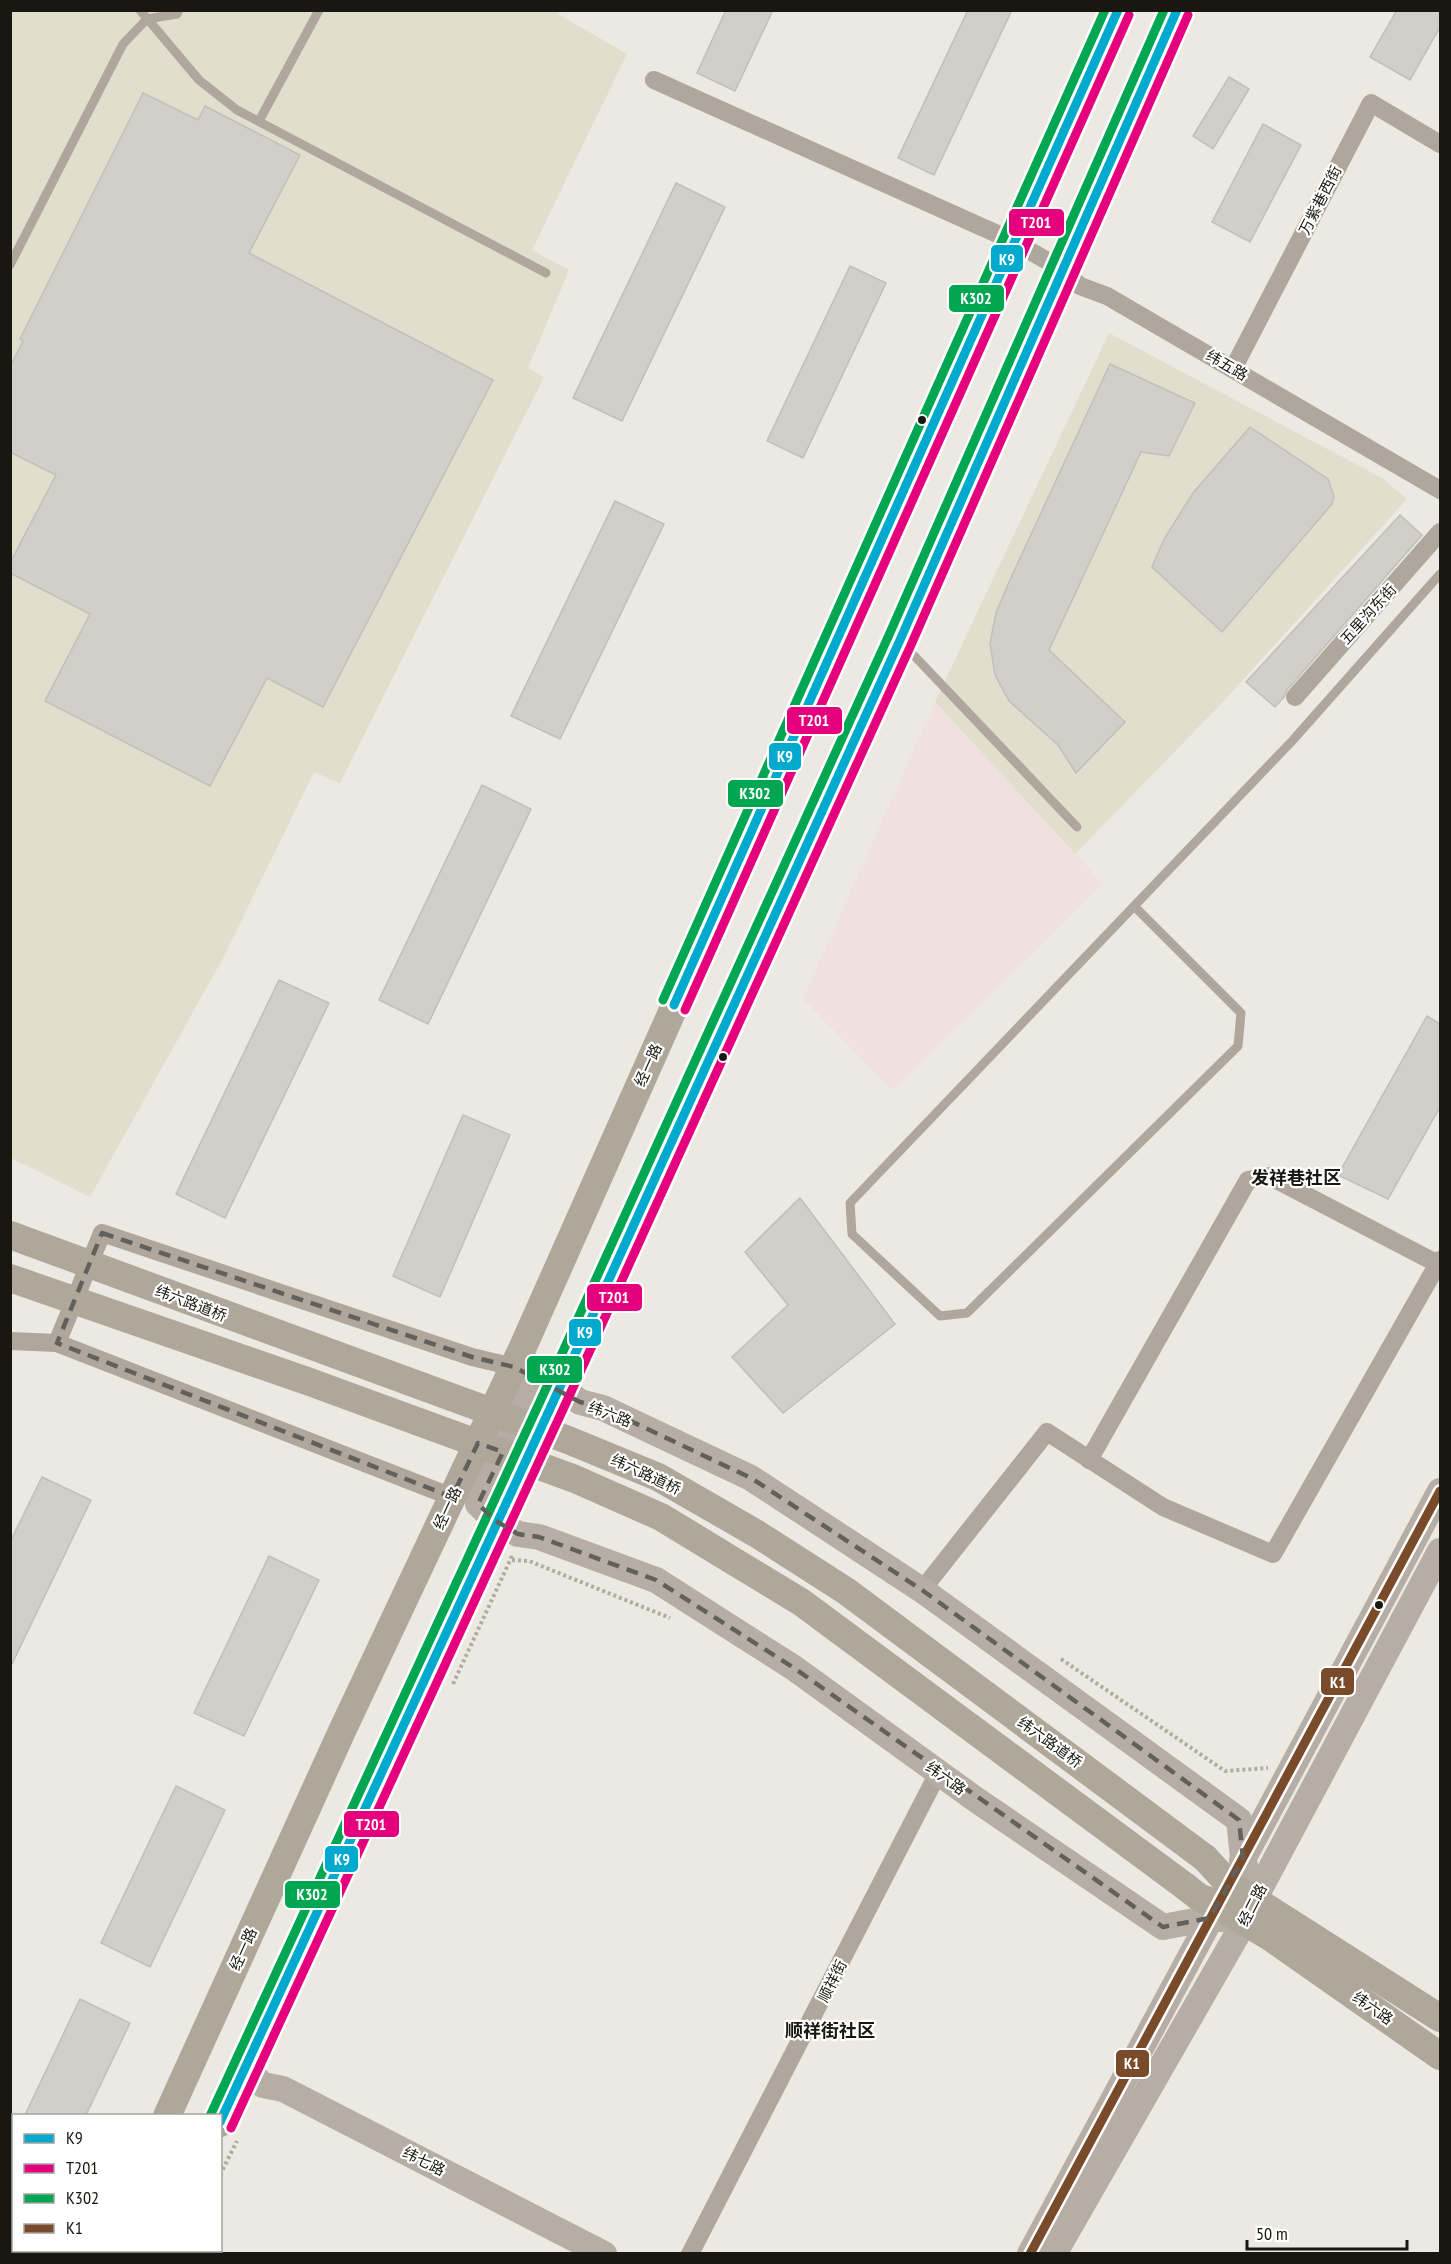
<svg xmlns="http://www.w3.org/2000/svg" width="1451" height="2264" font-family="'PT Sans Narrow','Noto Sans SC',sans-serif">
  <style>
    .built { fill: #e1dece }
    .medical { fill: #f0e1e0 }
    .building { fill: #d1cfc9; stroke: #c1bfb9; stroke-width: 1.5 }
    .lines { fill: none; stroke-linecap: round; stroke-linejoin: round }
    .path { stroke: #b0aba4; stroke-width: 4; stroke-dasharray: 3 3; stroke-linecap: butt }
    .lane { stroke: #afa69c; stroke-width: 9 }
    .street { stroke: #afa69c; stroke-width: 18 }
    .secondary { stroke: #b6aea5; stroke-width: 26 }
    .primary { stroke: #afa79a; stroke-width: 28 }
    .primary-bridge { stroke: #afa79a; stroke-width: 28 }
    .bus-1-casing { stroke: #fff; stroke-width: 14 }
    .bus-2-casing { stroke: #fff; stroke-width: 14 }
    .bus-3-casing { stroke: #fff; stroke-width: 14 }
    .bus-4-casing { stroke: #fff; stroke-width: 14 }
    .bus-1 { stroke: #00a9ce; stroke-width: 9 }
    .bus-2 { stroke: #e5007d; stroke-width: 9 }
    .bus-3 { stroke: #00a651; stroke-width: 9 }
    .bus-4 { stroke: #7a4b2a; stroke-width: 9 }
    .marked { fill: none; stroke: #62605a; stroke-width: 4.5; stroke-dasharray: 12 8; stroke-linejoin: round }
    .bus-dot { fill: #181711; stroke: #fff; stroke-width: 2 }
    .labels { text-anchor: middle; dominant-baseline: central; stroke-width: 4.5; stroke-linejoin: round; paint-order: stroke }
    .street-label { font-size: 15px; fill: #181711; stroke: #fff }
    .quarter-label { font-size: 18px; font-weight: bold; fill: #181711; stroke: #fff }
    .line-badge { stroke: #fff; stroke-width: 2 }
    .badge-label { font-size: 16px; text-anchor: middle; font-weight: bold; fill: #fff }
  </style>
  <rect width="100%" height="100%" fill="#ebe9e1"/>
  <g class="built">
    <path d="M10,11H559L558,14L627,54L532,250L569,270L528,368L544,377L340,783L314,772L222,960L90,1197L11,1158Z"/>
    <path d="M1109,333L1382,478L1407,499L1222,703L1075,854L935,702Z"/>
  </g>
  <path class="medical" d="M935,702L1103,884L893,1090L803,999Z"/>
  <g class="building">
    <path d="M726,10H773L735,91L697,73Z"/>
    <path d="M968,10H1012L934,175L898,158Z"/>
    <path d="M1397,10H1440V27L1410,80L1370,57Z"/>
    <path d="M1229,77L1249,89L1213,149L1193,136Z"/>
    <path d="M143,93L198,120L205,106L300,155L249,253L493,380L323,707L267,678L210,786L45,701L90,614L10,573V563L56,475L10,452V367L23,341L20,339Z"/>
    <path d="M1263,124L1301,145L1250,242L1212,222Z"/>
    <path d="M676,183L725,207L622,421L573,398Z"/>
    <path d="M850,266L886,283L803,458L767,441Z"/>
    <path d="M1110,364L1195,403L1169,456L1141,452L1049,650L1125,722L1076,773L1058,745L1009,701L995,675L990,643L996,613L1009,582Z"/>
    <path d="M1250,427L1328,479L1334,496L1332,504L1222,632L1152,567L1164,539L1193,493Z"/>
    <path d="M615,501L664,524L560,739L511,716Z"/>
    <path d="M1400,515L1422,535L1287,690L1284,697L1275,707L1246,682Z"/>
    <path d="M482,785L531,809L428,1024L379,1000Z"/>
    <path d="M279,980L329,1003L225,1218L176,1194Z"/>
    <path d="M1427,1016L1440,1024V1107L1388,1199L1338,1175Z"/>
    <path d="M463,1115L510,1135L440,1297L393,1276Z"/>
    <path d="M800,1198L895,1324L783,1413L732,1357L788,1305L745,1252Z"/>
    <path d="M42,1477L91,1500L10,1668V1542Z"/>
    <path d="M269,1556L319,1580L244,1736L194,1713Z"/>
    <path d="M176,1786L225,1810L150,1967L101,1943Z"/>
    <path d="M80,1999L130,2023L86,2115H25Z"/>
  </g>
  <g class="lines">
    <g class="path">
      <path d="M512,1560L529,1561L670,1618"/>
      <path d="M1061,1659L1225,1771L1268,1768"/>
      <path d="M453,1684L513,1554"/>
      <path d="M220,2175L237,2141"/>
    </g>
    <g class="lane">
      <path d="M140,10L199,80L237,110L546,273"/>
      <path d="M259,121L319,10"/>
      <path d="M10,265L123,44L147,19L177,14L179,10"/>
      <path d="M903,644L1077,827"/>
      <path d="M1134,906L1241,1013L1238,1046L967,1313L940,1316L852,1234L850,1203L1293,740L1440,574"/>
    </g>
    <g class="street">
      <path d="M654,80L1013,241L1061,269L1080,286L1107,296L1440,490"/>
      <path d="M1233,369L1371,103L1440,144"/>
      <path d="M1295,697L1440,532"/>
      <path d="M10,1341L57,1343L452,1497"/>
      <path d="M57,1343L102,1233L472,1357L514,1367"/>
      <path d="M1089,1460L1248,1180L1269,1176L1438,1264"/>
      <path d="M922,1590L1047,1432L1163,1507L1273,1554L1440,1260"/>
      <path d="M690,2254L938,1773"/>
    </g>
    <g class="secondary">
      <path d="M514,1367L532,1390L478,1504L496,1521L518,1534L539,1537L656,1580L794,1668L975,1799L1163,1927L1210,1918L1245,1921"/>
      <path d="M543,1380L560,1387L580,1402L603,1408L751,1478L922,1590L1239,1820L1243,1858L1254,1900"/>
      <path d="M1242,1861L1440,1491"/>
      <path d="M246,2069L263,2085L283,2089L604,2254"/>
      <path d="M1030,2254L1216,1909"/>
      <path d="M1054,2254L1245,1921L1254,1900L1440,1551"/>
    </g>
    <g class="primary">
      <path d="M1205,1858L1228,1883L1440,2018"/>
      <path d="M1186,1887L1200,1898L1210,1901L1270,1937L1440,2056"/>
      <path d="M167,2116L342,1731L522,1349L1118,10"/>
      <path d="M220,2123L560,1387L900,640L1177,10"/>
      <path d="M102,2254L104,2250"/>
      <path d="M159,2254L161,2250"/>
    </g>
    <g class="primary-bridge">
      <path d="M10,1235L568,1440L658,1477L757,1534L846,1591L1205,1858"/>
      <path d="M10,1278L307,1381L575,1479L661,1517L801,1602L1186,1887"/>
    </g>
    <defs>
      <g id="bus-1">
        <path d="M674,1005L1118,10"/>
        <path d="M220,2122L560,1387L900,640L1177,10"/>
      </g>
      <g id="bus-2">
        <path d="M685,1010L1129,15"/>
        <path d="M231,2128L571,1392L911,645L1188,15"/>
      </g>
      <g id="bus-3">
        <path d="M663,1000L1105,10"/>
        <path d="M210,2116L549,1382L889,635L1164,10"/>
      </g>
      <path id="bus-4" d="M1030,2254L1440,1491"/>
    </defs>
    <use href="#bus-1" class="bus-1-casing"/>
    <use href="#bus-2" class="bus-2-casing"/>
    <use href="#bus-3" class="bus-3-casing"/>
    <use href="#bus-4" class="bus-4-casing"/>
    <use href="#bus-1" class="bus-1"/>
    <use href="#bus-2" class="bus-2"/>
    <use href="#bus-3" class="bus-3"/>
    <use href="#bus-4" class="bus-4"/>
  </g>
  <path class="marked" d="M102,1233L472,1357L514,1367L580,1402L603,1408L751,1478L922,1590L1239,1820L1243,1858L1210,1918L1163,1927L794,1668L656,1580L539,1537L518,1534L496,1521L478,1504L503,1452L478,1443L452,1497L57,1343Z"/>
  <g class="bus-dot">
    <circle cx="922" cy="420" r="5"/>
    <circle cx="723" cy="1057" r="5"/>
    <circle cx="1379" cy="1605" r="5"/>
  </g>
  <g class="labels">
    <g class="street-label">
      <text transform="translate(1320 200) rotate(-63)">万紫巷西街</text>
      <text transform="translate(1227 365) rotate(30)">纬五路</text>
      <text transform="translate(1368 614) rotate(-48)">五里沟东街</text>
      <text transform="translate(648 1065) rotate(-66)">经一路</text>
      <text transform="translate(191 1303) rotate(21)">纬六路道桥</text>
      <text transform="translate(610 1414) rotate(21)">纬六路</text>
      <text transform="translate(646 1474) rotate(25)">纬六路道桥</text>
      <text transform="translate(447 1508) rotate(-65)">经一路</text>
      <text transform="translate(1050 1742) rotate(36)">纬六路道桥</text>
      <text transform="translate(946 1778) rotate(36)">纬六路</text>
      <text transform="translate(1252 1905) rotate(-63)">经二路</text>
      <text transform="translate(243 1949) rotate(-66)">经一路</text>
      <text transform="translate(832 1981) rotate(-63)">顺祥街</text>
      <text transform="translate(1373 2008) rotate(35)">纬六路</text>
      <text transform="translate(424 2161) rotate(27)">纬七路</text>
    </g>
    <g class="quarter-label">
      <text x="1296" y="1177">发祥巷社区</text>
      <text x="830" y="2030">顺祥街社区</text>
    </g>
  </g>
  <g class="line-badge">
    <rect x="1008" y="208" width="57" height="29" rx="6" fill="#e5007d"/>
    <rect x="990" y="244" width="34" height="29" rx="6" fill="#00a9ce"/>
    <rect x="948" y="284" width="57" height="29" rx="6" fill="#00a651"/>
    <rect x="786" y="706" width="57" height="29" rx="6" fill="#e5007d"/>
    <rect x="768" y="742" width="34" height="29" rx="6" fill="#00a9ce"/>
    <rect x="727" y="779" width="57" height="29" rx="6" fill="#00a651"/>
    <rect x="586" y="1283" width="57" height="29" rx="6" fill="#e5007d"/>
    <rect x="568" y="1318" width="34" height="29" rx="6" fill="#00a9ce"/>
    <rect x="526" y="1355" width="57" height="29" rx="6" fill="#00a651"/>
    <rect x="1320" y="1667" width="35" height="29" rx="6" fill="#7a4b2a"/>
    <rect x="343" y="1810" width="57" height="28" rx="6" fill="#e5007d"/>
    <rect x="324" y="1845" width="35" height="28" rx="6" fill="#00a9ce"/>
    <rect x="284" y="1880" width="57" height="29" rx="6" fill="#00a651"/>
    <rect x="1115" y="2049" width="35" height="29" rx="6" fill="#7a4b2a"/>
  </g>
  <g class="badge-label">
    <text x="1036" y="228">T201</text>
    <text x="1007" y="265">K9</text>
    <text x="976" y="304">K302</text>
    <text x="814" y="726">T201</text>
    <text x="785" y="762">K9</text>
    <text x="755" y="799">K302</text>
    <text x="614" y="1303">T201</text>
    <text x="585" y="1338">K9</text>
    <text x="555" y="1375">K302</text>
    <text x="1338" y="1688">K1</text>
    <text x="371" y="1830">T201</text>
    <text x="342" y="1865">K9</text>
    <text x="312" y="1900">K302</text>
    <text x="1132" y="2069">K1</text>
  </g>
  <rect width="1451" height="2264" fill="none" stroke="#181711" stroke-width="24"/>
  <rect x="12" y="2114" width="210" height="138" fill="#ffffff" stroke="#a3a2a0" stroke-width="1.5"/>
  <rect x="24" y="2134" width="30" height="9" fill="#00a9ce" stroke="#a3a2a0" stroke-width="1.5"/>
  <text x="66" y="2144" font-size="18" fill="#181711">K9</text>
  <rect x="24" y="2164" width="30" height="9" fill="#e5007d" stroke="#a3a2a0" stroke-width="1.5"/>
  <text x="66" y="2174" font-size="18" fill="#181711">T201</text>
  <rect x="24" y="2194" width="30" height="9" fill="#00a651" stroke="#a3a2a0" stroke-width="1.5"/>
  <text x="66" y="2204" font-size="18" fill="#181711">K302</text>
  <rect x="24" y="2224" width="30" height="9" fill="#7a4b2a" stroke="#a3a2a0" stroke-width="1.5"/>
  <text x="66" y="2234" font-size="18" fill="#181711">K1</text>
  <path d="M1247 2240v9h160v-9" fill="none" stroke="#181711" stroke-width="3"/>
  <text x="1256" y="2240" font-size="18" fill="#181711" stroke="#ffffff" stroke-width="4.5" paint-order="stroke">50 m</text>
</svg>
